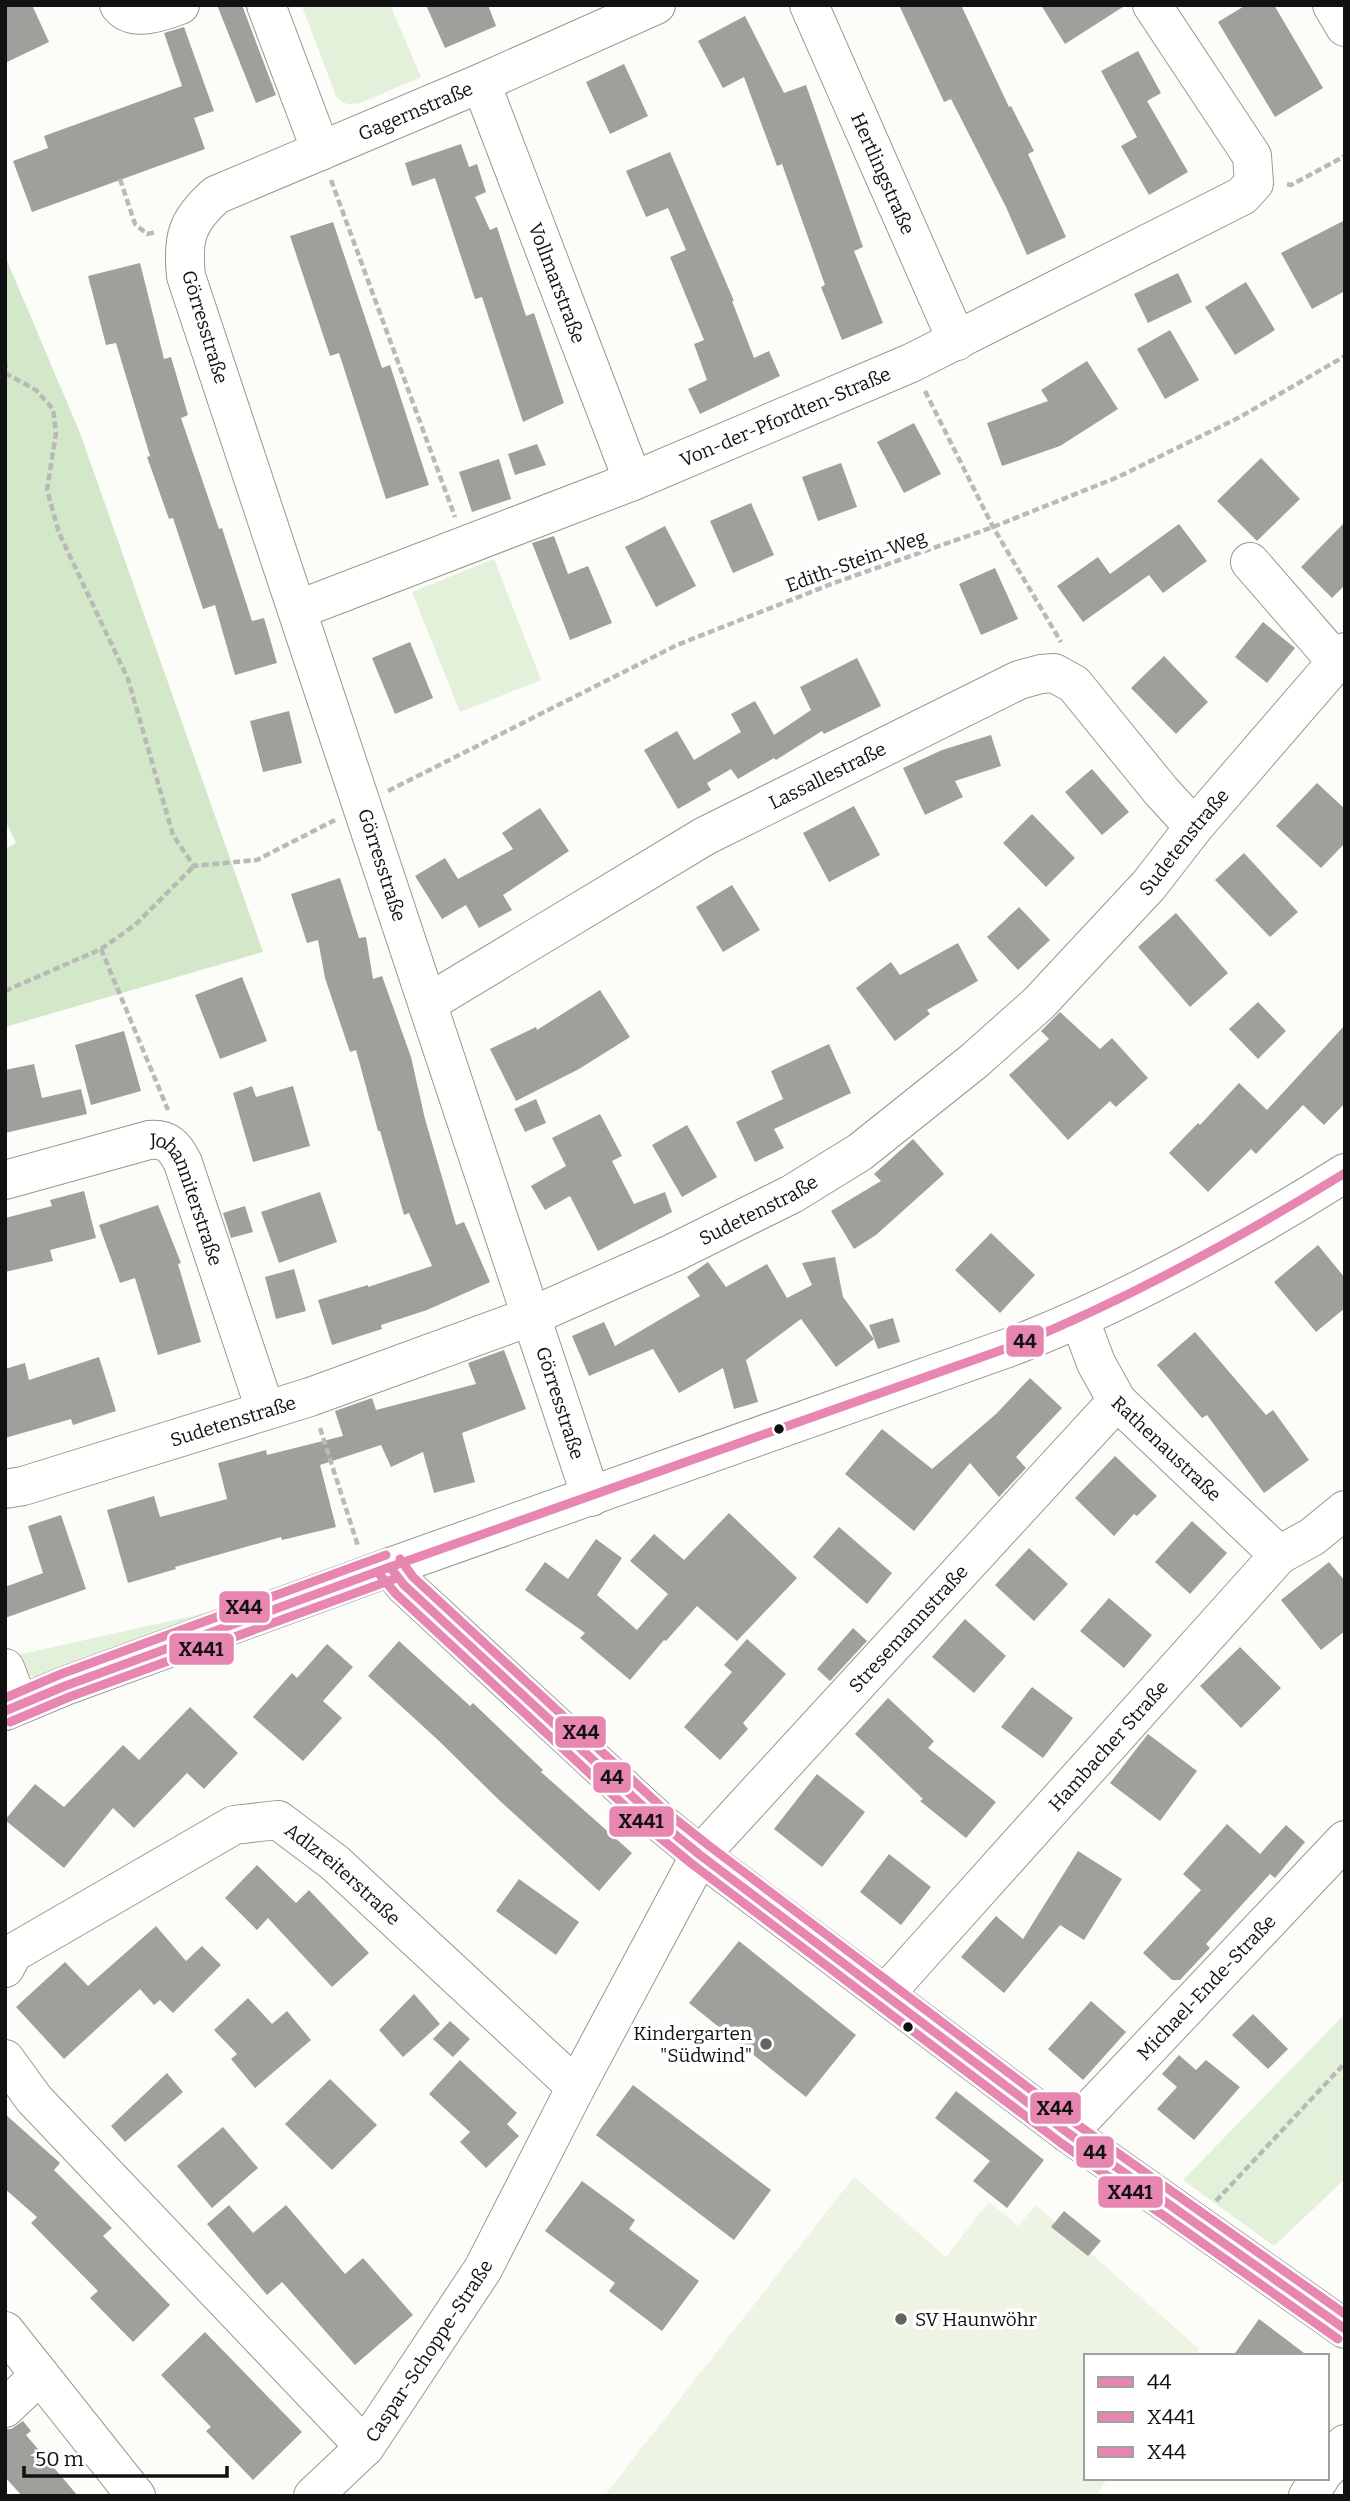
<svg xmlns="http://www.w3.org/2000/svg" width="1350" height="2501" font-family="Bitter,serif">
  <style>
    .green { fill: #e3f0da }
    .forest { fill: #d3e7c9 }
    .pitch { fill: #edf4e3 }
    .building { fill: #a09f9c }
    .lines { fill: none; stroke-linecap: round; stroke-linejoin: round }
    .minor-casing { stroke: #979795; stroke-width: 40 }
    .path { stroke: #b9b9b8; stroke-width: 4.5; stroke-dasharray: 7 3.5; stroke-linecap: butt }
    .minor { stroke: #fffffe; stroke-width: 38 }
    .bus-1-casing { stroke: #fff; stroke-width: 14 }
    .bus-2-casing { stroke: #fff; stroke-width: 14 }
    .bus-3-casing { stroke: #fff; stroke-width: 14 }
    .bus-1 { stroke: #e787b1; stroke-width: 9 }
    .bus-2 { stroke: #e787b1; stroke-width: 9 }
    .bus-3 { stroke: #e787b1; stroke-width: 9 }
    .bus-dot { fill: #111; stroke: #fff; stroke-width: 2.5 }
    .poi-dot { fill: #636362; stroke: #fff; stroke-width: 2.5 }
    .labels { text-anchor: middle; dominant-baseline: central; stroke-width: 7; stroke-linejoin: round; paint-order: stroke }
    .street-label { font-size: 19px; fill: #111; stroke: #fff }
    .poi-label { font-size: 19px; fill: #111; stroke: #fff; text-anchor: end }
    .line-badge { stroke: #fff; stroke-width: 2.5 }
    .pale-badge-label { font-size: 19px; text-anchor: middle; font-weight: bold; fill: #111 }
  </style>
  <rect width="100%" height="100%" fill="#fcfcf8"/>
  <g class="green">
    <path d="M390,5L421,77L360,103C350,105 343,105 336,96L302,6Z"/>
    <path d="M494,559L541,680L460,712L412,592Z"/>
    <path d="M210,1612L36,1677C26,1675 22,1669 19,1660L22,1654Z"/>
    <path d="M1345,2014V2179L1274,2246L1183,2180Z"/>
  </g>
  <path class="forest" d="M5,256L80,433L263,952L5,1027V849L16,843L5,820Z"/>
  <path class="pitch" d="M854,2177L946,2257L989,2202L1018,2226L1036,2205L1199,2349L1195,2356H1086V2478H1108L1096,2496H604Z"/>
  <g class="building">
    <path d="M5,5H32L49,42L5,63Z"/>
    <path d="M217,5H242L276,95L256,103Z"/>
    <path d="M426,5H488L496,26L445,48Z"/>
    <path d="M899,5H961L1009,107L1011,106L1034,151L1028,154L1066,237L1027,255L1006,207L951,99L944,102Z"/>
    <path d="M1041,5H1126L1065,44Z"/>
    <path d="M1246,5H1274L1323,88L1275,117L1218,22Z"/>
    <path d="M745,16L784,93L806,85L863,247L854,251L883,323L842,340L821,287L825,285L782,164L777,166L744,77L723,88L698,41Z"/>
    <path d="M184,27L214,111L194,118L205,149L32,212L13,161L48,148L44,136L182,86L164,33Z"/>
    <path d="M1138,51L1161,93L1147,101L1188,172L1149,195L1121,146L1137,137L1101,71Z"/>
    <path d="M624,64L648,116L610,134L586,82Z"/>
    <path d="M461,144L469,167L477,164L486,192L475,197L490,230L497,227L526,316L534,313L564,403L523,422L482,297L475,299L435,178L412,186L405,163Z"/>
    <path d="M670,152L734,301H732L754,358L769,351L780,376L700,414L688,389L707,380L694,344L704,340L670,257L686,250L668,208L646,217L626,171Z"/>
    <path d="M1345,220V291L1312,309L1281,253Z"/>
    <path d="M333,222L382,368L390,365L429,485L386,499L339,353L330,356L290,236Z"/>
    <path d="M140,263L164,359L171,357L188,415L181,418L219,529L222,528L252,621L264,618L277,663L235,675L215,605L203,609L173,518L169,519L147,457L150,456L116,343L106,345L88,276Z"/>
    <path d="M1178,273L1192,302L1148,323L1134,294Z"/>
    <path d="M1246,282L1275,330L1235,355L1205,307Z"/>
    <path d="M1170,330L1199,380L1165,399L1137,349Z"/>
    <path d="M1087,361L1118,409L1060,446L1002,466L987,423L1048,401L1041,390Z"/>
    <path d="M914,423L941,474L904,493L877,442Z"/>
    <path d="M537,444L546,465L515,475L508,454Z"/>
    <path d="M1261,458L1300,499L1257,541L1217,501Z"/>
    <path d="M499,459L511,499L472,512L459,472Z"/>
    <path d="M841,463L857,507L818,521L802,477Z"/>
    <path d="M751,503L774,555L733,573L710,521Z"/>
    <path d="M1345,522V585L1332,598L1301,567Z"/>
    <path d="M1179,524L1207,561L1163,593L1149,575L1083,622L1057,586L1098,557L1110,574Z"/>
    <path d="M665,526L696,586L656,607L625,547Z"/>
    <path d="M554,536L568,574L588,566L612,623L570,640L532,543Z"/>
    <path d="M995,568L1018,619L981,635L959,584Z"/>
    <path d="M1263,622L1295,648L1267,683L1235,657Z"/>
    <path d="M410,642L433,698L395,714L372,658Z"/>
    <path d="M1164,656L1208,702L1176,734L1131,688Z"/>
    <path d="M857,658L881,706L824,734L822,731L776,760L774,758L738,779L731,769L707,783L711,790L678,809L644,750L677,731L694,760L741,732L731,714L755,701L774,735L811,710L800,687Z"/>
    <path d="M289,711L302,763L263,772L250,721Z"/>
    <path d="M991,735L1001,766L955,781L963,797L925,815L903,768L942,750Z"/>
    <path d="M1092,769L1129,812L1102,835L1065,792Z"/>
    <path d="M1317,783L1345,809V843L1321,868L1276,826Z"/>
    <path d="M854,806L880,855L829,882L803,833Z"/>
    <path d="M540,808L569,851L503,895L512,910L479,928L466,905L442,919L415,876L445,858L458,879L513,849L502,833Z"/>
    <path d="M1032,814L1075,858L1046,887L1003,843Z"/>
    <path d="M1244,853L1298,912L1270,937L1215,880Z"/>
    <path d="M340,878L359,938L366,937L373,979L382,976L411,1057L425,1119L456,1225L464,1222L490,1282L427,1310L381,1325L382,1329L332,1345L318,1300L368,1285V1287L432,1266L409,1213L404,1215L380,1131H378L356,1050L350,1052L325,978L318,940L307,943L291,894Z"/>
    <path d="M732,885L760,930L723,952L696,907Z"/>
    <path d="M1019,907L1050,940L1018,970L987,937Z"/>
    <path d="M1176,913L1228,973L1190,1007L1138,947Z"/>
    <path d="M958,943L978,981L927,1010L930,1014L895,1041L856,988L891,962L900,975Z"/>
    <path d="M242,977L267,1041L220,1059L195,995Z"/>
    <path d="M600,990L630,1037L579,1069L516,1101L490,1049L536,1027L537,1030Z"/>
    <path d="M1258,1002L1286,1031L1258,1059L1229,1029Z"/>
    <path d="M1060,1012L1100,1049L1112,1038L1148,1078L1116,1107L1110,1101L1068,1140L1009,1075L1049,1039L1041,1031Z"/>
    <path d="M1345,1025V1103L1324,1125L1303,1105L1256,1154L1251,1149L1208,1192L1169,1153L1198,1123L1200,1125L1239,1083L1267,1110Z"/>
    <path d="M124,1031L141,1091L91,1105L75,1045Z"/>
    <path d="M829,1044L851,1093L774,1129L784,1148L755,1162L736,1122L783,1099L771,1071Z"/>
    <path d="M34,1064L42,1098L81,1089L87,1114L5,1133V1070Z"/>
    <path d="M252,1086L256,1097L293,1086L310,1146L253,1162L233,1093Z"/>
    <path d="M536,1099L546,1123L525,1132L514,1109Z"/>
    <path d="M600,1114L622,1156L612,1161L634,1204L665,1192L672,1212L598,1251L570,1196L545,1210L531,1186L566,1166L552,1138Z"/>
    <path d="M687,1125L717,1177L682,1197L652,1145Z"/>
    <path d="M913,1139L944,1174L876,1235L854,1249L831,1211L881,1181L874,1174Z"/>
    <path d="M84,1191L96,1238L50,1250L53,1261L5,1272V1218L52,1206L50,1200Z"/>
    <path d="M320,1192L337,1242L279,1263L261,1212Z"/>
    <path d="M158,1205L181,1263L178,1264L201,1342L158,1355L135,1278L120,1283L99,1225Z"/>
    <path d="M245,1206L253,1232L231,1238L223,1213Z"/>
    <path d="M991,1233L1035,1275L1000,1313L955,1270Z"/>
    <path d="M1318,1245L1345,1278V1308L1316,1332L1274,1282Z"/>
    <path d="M835,1257L843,1297L874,1339L836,1367L801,1319L746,1360L758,1402L734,1409L723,1368L679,1393L653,1349L589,1376L572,1336L604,1322L615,1346L700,1296L687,1277L708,1262L726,1287L767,1264L787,1298L812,1285L802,1263Z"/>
    <path d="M294,1269L306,1311L276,1319L265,1277Z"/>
    <path d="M893,1318L900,1342L878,1349L869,1325Z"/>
    <path d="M1195,1332L1266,1415L1273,1410L1309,1460L1264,1493L1207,1415L1202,1418L1157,1365Z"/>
    <path d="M504,1350L526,1409L462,1433L475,1482L434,1493L423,1452L391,1467L381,1445L320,1465L336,1527L282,1540L281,1537L175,1567L176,1569L128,1583L107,1510L154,1496L160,1517L227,1499L218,1463L266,1450L267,1455L343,1436L335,1411L372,1398L376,1410L476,1384L468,1363Z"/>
    <path d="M99,1357L116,1411L73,1425L71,1419L5,1438V1369L25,1363L29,1380Z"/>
    <path d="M1030,1378L1062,1408L1016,1457L1026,1468L999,1497L970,1463L914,1531L845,1474L882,1429L932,1469L996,1414Z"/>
    <path d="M1115,1456L1157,1496L1137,1516L1134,1514L1114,1536L1075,1498Z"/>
    <path d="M729,1513L797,1578L737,1641L697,1606L666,1641L664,1640L630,1680L580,1638L585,1633L525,1590L545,1562L568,1579L596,1539L622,1558L597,1595L637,1630L668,1594L630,1561L654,1534L684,1560Z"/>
    <path d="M61,1515L86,1589L5,1618V1587L43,1573L28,1526Z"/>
    <path d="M1192,1521L1227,1553L1190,1594L1155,1562Z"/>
    <path d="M839,1527L892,1573L867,1604L813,1557Z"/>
    <path d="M1029,1548L1068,1584L1034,1621L995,1585Z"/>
    <path d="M1329,1562L1345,1581V1631L1321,1650L1281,1600Z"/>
    <path d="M1109,1598L1152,1635L1124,1668L1080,1631Z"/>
    <path d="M965,1619L1006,1656L974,1693L932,1657Z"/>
    <path d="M853,1628L867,1641L830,1681L817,1669Z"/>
    <path d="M747,1639L786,1674L743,1723L748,1729L720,1760L684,1727L732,1672L724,1665Z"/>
    <path d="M399,1641L470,1706L473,1703L543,1770L541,1772L632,1853L599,1891L500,1801L438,1740L368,1676Z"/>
    <path d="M327,1644L353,1667L323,1701L342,1718L303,1761L253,1717L292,1673L297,1678Z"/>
    <path d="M1240,1647L1281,1688L1241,1728L1200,1686Z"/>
    <path d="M1032,1687L1073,1718L1043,1758L1001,1727Z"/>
    <path d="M888,1698L934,1741L928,1748L996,1802L966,1838L920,1801L923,1799L855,1734Z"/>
    <path d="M190,1707L238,1753L204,1789L187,1773L134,1828L113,1808L64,1868L5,1820L35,1784L64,1807L123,1745L139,1760Z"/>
    <path d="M1148,1734L1197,1771L1160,1821L1110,1783Z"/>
    <path d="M817,1774L865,1812L822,1867L774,1829Z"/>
    <path d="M1227,1824L1260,1854L1286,1825L1305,1842L1275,1878L1270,1874L1206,1944L1210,1948L1180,1980H1172L1143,1953L1201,1890L1183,1874Z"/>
    <path d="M1078,1851L1122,1879L1084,1940L1060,1925L1004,1993L961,1957L996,1916L1023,1939Z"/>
    <path d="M889,1854L931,1887L901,1925L860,1892Z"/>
    <path d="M257,1865L296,1903L309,1890L369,1953L332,1987L268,1918L257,1930L225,1898Z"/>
    <path d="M519,1879L579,1922L556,1955L496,1911Z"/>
    <path d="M156,1926L186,1961L202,1946L221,1965L173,2013L160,2000L154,2005L140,1989L64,2059L16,2007L65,1962L88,1986Z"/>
    <path d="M739,1941L856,2035L806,2097L689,2003Z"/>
    <path d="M414,1994L440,2024L403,2057L379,2030Z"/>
    <path d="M248,1998L272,2024L287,2011L311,2040L255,2088L231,2059L237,2054L214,2030Z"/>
    <path d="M1091,2001L1126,2032L1083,2080L1048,2049Z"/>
    <path d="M1253,2014L1288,2049L1268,2069L1232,2035Z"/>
    <path d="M450,2021L470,2039L453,2057L433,2039Z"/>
    <path d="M1179,2055L1196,2070L1206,2060L1240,2087L1194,2140L1157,2109L1177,2087L1162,2074Z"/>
    <path d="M460,2060L517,2113L507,2124L519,2136L486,2168L460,2142L470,2132L429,2094Z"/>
    <path d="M167,2073L183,2092L125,2142L111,2126Z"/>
    <path d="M330,2079L377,2125L332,2170L285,2124Z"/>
    <path d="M633,2085L771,2190L734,2240L596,2135Z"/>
    <path d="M956,2091L1044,2160L1007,2208L973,2181L990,2161L935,2118Z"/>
    <path d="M5,2114L60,2163L54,2170L112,2228L103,2236L170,2305L133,2342L90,2298L98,2291L31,2223L37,2217L5,2189Z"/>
    <path d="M223,2127L258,2168L212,2208L177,2166Z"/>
    <path d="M582,2181L635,2220L629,2229L699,2281L662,2331L609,2291L615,2283L545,2231Z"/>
    <path d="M229,2205L253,2233L286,2205L345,2274L363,2258L413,2315L355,2365L282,2282L267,2295L207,2224Z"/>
    <path d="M1064,2211L1101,2241L1088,2256L1051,2227Z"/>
    <path d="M1259,2319L1308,2356H1233Z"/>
    <path d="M205,2332L302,2432L253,2480L206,2431L211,2427L161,2375Z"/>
    <path d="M23,2421L31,2431L26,2435L78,2496H22L5,2477V2429H11Z"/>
  </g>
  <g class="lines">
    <defs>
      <g id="minor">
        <path d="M119,5C133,23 161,12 180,5"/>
        <path d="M266,5L321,151"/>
        <path id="s1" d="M809,5L957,341"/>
        <path d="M1332,5L1345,27"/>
        <path id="s2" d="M481,83L633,481"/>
        <path d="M1250,562L1336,661"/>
        <path id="s3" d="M297,610L633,481L911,363L1242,196L1254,183L1252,156L1152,5"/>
        <path id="s4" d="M428,1003L705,836L1019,680L1041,674L1054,673L1074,684L1161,791L1194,827"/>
        <path id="s5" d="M5,1180L149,1140C168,1138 175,1147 183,1163L265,1409"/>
        <path id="s6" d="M1080,1320L1096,1363L1117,1401L1279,1555"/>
        <path id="s7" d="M5,1489L23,1486L310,1397L532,1316L673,1253L792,1194L860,1152L974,1061L1039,1003L1149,885L1194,827L1345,652"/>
        <path id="s8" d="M591,1497L186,276C182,237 187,221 216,195L481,83L656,5"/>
        <path d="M390,1567L404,1585L430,1609L661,1823L700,1855L1068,2133L1345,2329"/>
        <path d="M5,1668L19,1704"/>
        <path d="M5,1711L65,1686L390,1567L1013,1346C1129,1301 1239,1240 1345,1173"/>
        <path id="s9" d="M5,1968L13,1953L234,1825L278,1820L335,1863L576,2087"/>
        <path id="s10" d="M885,1994L1279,1555L1312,1537L1345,1510"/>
        <path d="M5,2059L34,2099L365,2447"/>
        <path id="s11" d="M1068,2133L1345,1840"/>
        <path d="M5,2331L136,2496"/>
        <path d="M5,2408L40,2375"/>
        <path d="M1327,2469L1345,2444"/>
        <path id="s12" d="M313,2496L365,2447L483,2269L576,2087L700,1855L1117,1401"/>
        <path d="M1308,2496L1320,2478"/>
      </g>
    </defs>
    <use href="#minor" class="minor-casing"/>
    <g class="path">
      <path d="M120,179L135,224L147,234L157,232"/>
      <path d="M331,180L455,517"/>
      <path d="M1287,184L1291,185L1345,156"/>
      <path d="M5,361L6,373"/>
      <path d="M5,373L36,390L53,409L56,433L47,490L59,533L128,679L173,835L194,866L257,860L335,820"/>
      <path d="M925,391L993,527L1061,642"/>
      <path d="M388,791L677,645L834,583L993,527L1118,477L1240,417L1345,356"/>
      <path d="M101,949L168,1110"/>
      <path d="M5,991L101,949L135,925L194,866"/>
      <path d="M320,1428L358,1546"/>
      <path d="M1216,2201L1345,2063"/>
    </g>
    <use href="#minor" class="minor"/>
    <defs>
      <g id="bus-1">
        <path d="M390,1567L404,1585L661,1823L700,1855L1068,2133L1345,2329"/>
        <path d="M5,1711L65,1686L390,1567L1013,1346C1129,1299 1238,1239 1345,1173"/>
      </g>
      <g id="bus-2">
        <path d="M380,1575L396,1594L653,1832L692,1864L1061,2143L1338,2339"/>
        <path d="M10,1722L69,1697L394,1579"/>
      </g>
      <g id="bus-3">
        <path d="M400,1559L413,1577L669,1814L708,1845L1075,2123L1345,2314"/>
        <path d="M5,1698L61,1674L386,1555"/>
      </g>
    </defs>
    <use href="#bus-1" class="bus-1-casing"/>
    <use href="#bus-2" class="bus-2-casing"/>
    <use href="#bus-3" class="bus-3-casing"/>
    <use href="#bus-1" class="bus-1"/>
    <use href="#bus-2" class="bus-2"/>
    <use href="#bus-3" class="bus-3"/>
  </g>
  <g class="bus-dot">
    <circle cx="779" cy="1429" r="6"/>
    <circle cx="908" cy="2027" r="6"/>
  </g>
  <g class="poi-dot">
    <circle cx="766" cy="2044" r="7"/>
    <circle cx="901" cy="2319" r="7"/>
  </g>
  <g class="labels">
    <g class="street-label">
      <text stroke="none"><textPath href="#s8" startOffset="1594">Gagernstraße</textPath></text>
      <text stroke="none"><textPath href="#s1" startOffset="184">Hertlingstraße</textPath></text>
      <text stroke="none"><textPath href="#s2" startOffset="214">Vollmarstraße</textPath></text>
      <text transform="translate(205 327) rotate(73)">Görresstraße</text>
      <text stroke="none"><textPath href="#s3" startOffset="525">Von-der-Pfordten-Straße</textPath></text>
      <text transform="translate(856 561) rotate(-20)">Edith-Stein-Weg</text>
      <text stroke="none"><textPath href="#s4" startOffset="460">Lassallestraße</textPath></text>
      <text stroke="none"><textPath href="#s7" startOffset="1372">Sudetenstraße</textPath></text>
      <text transform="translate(382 865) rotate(72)">Görresstraße</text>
      <text stroke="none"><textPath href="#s5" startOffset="226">Johanniterstraße</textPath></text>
      <text stroke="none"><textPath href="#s7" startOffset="805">Sudetenstraße</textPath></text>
      <text transform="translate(560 1403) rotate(72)">Görresstraße</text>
      <text stroke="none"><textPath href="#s7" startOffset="238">Sudetenstraße</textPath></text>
      <text stroke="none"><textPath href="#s6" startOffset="158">Rathenaustraße</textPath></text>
      <text stroke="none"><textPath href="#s12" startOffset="1060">Stresemannstraße</textPath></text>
      <text stroke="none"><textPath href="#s10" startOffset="334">Hambacher Straße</textPath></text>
      <text stroke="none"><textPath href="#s9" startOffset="401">Adlzreiterstraße</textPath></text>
      <text stroke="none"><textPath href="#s11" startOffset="201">Michael-Ende-Straße</textPath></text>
      <text stroke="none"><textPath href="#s12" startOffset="187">Caspar-Schoppe-Straße</textPath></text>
    </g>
    <g class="poi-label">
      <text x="752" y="2033">Kindergarten<tspan x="752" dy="22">"Südwind"</tspan></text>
      <text x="915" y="2319" text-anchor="start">SV Haunwöhr</text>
    </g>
  </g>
  <g class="line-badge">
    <rect x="1005" y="1324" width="40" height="34" rx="7" fill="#e787b1"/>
    <rect x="218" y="1590" width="53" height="34" rx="7" fill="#e787b1"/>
    <rect x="168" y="1632" width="67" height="34" rx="7" fill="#e787b1"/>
    <rect x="554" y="1715" width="53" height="34" rx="7" fill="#e787b1"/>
    <rect x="592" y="1761" width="40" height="33" rx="7" fill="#e787b1"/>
    <rect x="608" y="1805" width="67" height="33" rx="7" fill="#e787b1"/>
    <rect x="1029" y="2091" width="53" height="34" rx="7" fill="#e787b1"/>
    <rect x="1075" y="2135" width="40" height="34" rx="7" fill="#e787b1"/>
    <rect x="1097" y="2175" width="67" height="34" rx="7" fill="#e787b1"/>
  </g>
  <g class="pale-badge-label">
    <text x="1025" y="1348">44</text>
    <text x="244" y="1614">X44</text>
    <text x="201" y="1656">X441</text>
    <text x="581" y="1739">X44</text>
    <text x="612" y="1784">44</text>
    <text x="641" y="1828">X441</text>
    <text x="1055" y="2115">X44</text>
    <text x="1095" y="2159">44</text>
    <text x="1130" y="2199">X441</text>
  </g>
  <rect width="1350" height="2501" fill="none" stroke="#111111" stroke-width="14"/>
  <rect x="1084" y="2354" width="245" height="126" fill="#ffffff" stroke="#a0a0a0" stroke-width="2"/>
  <rect x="1098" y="2377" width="35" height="10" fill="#e787b1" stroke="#a0a0a0" stroke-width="2"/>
  <text x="1147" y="2389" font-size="21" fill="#111111">44</text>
  <rect x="1098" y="2412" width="35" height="10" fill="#e787b1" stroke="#a0a0a0" stroke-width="2"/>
  <text x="1147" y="2424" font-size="21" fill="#111111">X441</text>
  <rect x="1098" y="2447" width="35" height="10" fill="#e787b1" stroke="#a0a0a0" stroke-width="2"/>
  <text x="1147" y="2459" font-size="21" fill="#111111">X44</text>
  <path d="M24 2466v10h203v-10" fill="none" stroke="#111111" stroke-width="3.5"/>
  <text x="35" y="2466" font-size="21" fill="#111111" stroke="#ffffff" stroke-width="5" paint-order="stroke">50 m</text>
</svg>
